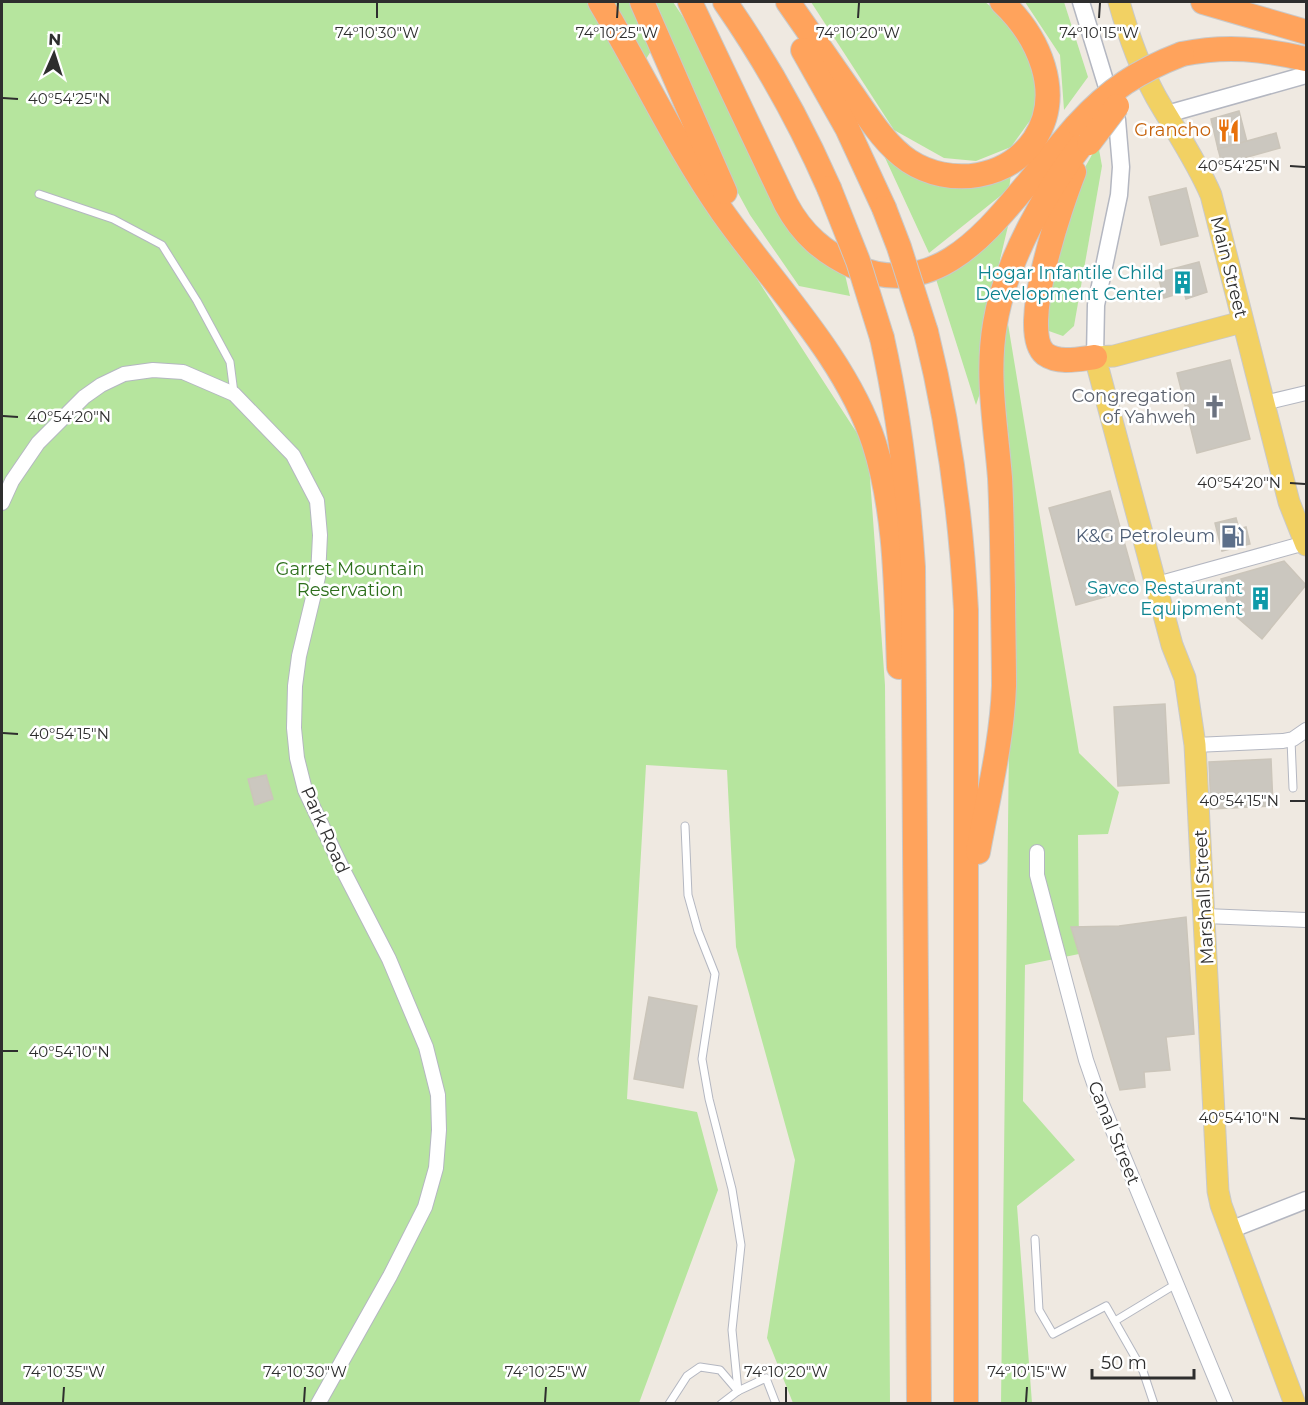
<svg xmlns="http://www.w3.org/2000/svg" width="1308" height="1405" font-family="Montserrat,sans-serif">
  <style>
    .green { fill: #b6e59e }
    .building { fill: #cbc7bf; stroke: #cbc5ba; stroke-width: 1.5 }
    .lines { fill: none; stroke-linecap: round; stroke-linejoin: round }
    .service-casing { stroke: #b4b7c1; stroke-width: 9 }
    .minor-casing { stroke: #b4b7c1; stroke-width: 16 }
    .tertiary-casing { stroke: #b4b7c1; stroke-width: 19 }
    .primary-casing { stroke: #c9c9c9; stroke-width: 23 }
    .motorway-casing { stroke: #c9c9c9; stroke-width: 26 }
    .service { stroke: #fff; stroke-width: 7 }
    .minor { stroke: #fff; stroke-width: 14 }
    .tertiary { stroke: #fff; stroke-width: 16 }
    .primary { stroke: #f2d163; stroke-width: 21 }
    .motorway { stroke: #ffa35c; stroke-width: 24 }
    .motorway-bridge-casing { stroke: #c9c9c9; stroke-width: 26; stroke-linecap: butt }
    .motorway-bridge { stroke: #ffa35c; stroke-width: 24 }
    .ticks { fill: none; stroke: #2e2e2e; stroke-width: 2 }
    .labels { text-anchor: middle; dominant-baseline: central; stroke-width: 5; stroke-linejoin: round; paint-order: stroke }
    .food-label { font-size: 18px; fill: #c56008; stroke: #fff; text-anchor: end }
    .street-label { font-size: 18px; fill: #2e2e2e; stroke: #fff }
    .culture-label { font-size: 18px; fill: #0d838f; stroke: #fff; text-anchor: end }
    .worship-label { font-size: 18px; fill: #5b616d; stroke: #fff; text-anchor: end }
    .service-label { font-size: 18px; fill: #4e5e75; stroke: #fff; text-anchor: end }
    .park-label { font-size: 18px; fill: #2c6e1b; stroke: #fff }
    .ticks-label { font-size: 15px; text-anchor: middle; fill: #2e2e2e; stroke: #fff; stroke-width: 5; stroke-linejoin: round; paint-order: stroke }
  </style>
  <rect width="100%" height="100%" fill="#efe9e1"/>
  <g class="green">
    <path d="M2,2H592L674,151L868,450L885,685L890,1403H793L767,1338L795,1160L736,947L727,770L646,765L627,1099L697,1112L718,1190L639,1403H2Z"/>
    <path d="M613,2H630L651,51L646,59Z"/>
    <path d="M656,2H673L691,29L797,239L843,266L850,296L799,286L750,215L720,160Z"/>
    <path d="M811,2H985L1016,26L1041,73L1034,115L1011,147L976,161L944,158L894,130Z"/>
    <path d="M1025,2H1064L1088,77L1064,110L1060,55Z"/>
    <path d="M1098,144L1102,166L1074,326L1063,336L1046,330L1051,278L1070,194Z"/>
    <path d="M881,149L952,188L1011,174L1009,189L929,253Z"/>
    <path d="M1008,226L985,323L982,387L976,405L935,276Z"/>
    <path d="M1007,318L1079,753L1119,792L1108,834L1078,835L1079,954L1025,965L1023,1101L1075,1160L1017,1206L1032,1403L1001,1404L1009,744L1013,725L1010,452L1002,370Z"/>
  </g>
  <g class="building">
    <path d="M1239,111L1247,142L1218,149L1211,119Z"/>
    <path d="M1276,133L1280,148L1222,164L1218,149Z"/>
    <path d="M1186,188L1198,236L1161,245L1149,197Z"/>
    <path d="M1199,262L1207,292L1186,299L1184,292L1164,298L1157,273Z"/>
    <path d="M1230,360L1250,439L1197,453L1177,373Z"/>
    <path d="M1110,491L1137,588L1076,605L1049,508Z"/>
    <path d="M1236,518L1239,529L1246,527L1250,544L1222,551L1215,523Z"/>
    <path d="M1284,561L1306,585L1262,639L1230,611L1221,579Z"/>
    <path d="M1165,704L1169,783L1118,786L1114,707Z"/>
    <path d="M1271,759L1273,806L1211,809L1209,762Z"/>
    <path d="M266,775L273,799L255,805L248,779Z"/>
    <path d="M1186,917L1194,1034L1166,1037L1170,1070L1144,1072L1145,1087L1120,1090L1071,927L1119,926Z"/>
    <path d="M649,997L697,1006L683,1088L634,1079Z"/>
  </g>
  <g class="lines">
    <defs>
      <g id="service">
        <path d="M39,194L113,219L162,245L197,301L230,362L234,393"/>
        <path d="M1291,740L1293,788"/>
        <path d="M685,826L688,895L698,931L715,974L702,1059L709,1099L732,1189L741,1245L732,1330L738,1391"/>
        <path d="M1035,1239L1039,1310L1053,1334L1106,1306L1143,1371L1154,1404"/>
        <path d="M1115,1321L1176,1284"/>
        <path d="M669,1404L687,1376L700,1367L720,1370L738,1391"/>
        <path d="M721,1404L738,1391L766,1378L776,1404"/>
      </g>
      <g id="minor">
        <path d="M1264,403L1306,393"/>
        <path d="M2,503L12,481L38,443L84,397L101,385L124,374L153,370L183,372L234,394L293,455L317,501L320,535L318,577L299,656L295,686L294,728L297,758L305,790L342,868L389,959L426,1047L438,1095L439,1130L436,1168L425,1207L390,1276L318,1404"/>
        <path d="M1157,584L1305,543"/>
        <path d="M1195,745L1283,741L1293,739L1306,730"/>
        <path d="M1037,852V875L1086,1060L1097,1092L1226,1404"/>
        <path d="M1205,916L1306,920"/>
      </g>
      <g id="tertiary">
        <path d="M1081,2L1117,120L1121,167L1119,195L1096,305L1095,357"/>
        <path d="M1167,114L1306,75"/>
        <path d="M1230,1230L1306,1200"/>
      </g>
      <g id="primary">
        <path d="M1119,2C1128,34 1140,68 1156,97C1175,130 1196,160 1211,195L1289,502L1306,545"/>
        <path d="M1242,322L1114,356L1095,357L1172,645L1185,678L1195,745L1218,1191L1221,1205L1295,1404"/>
      </g>
      <g id="motorway">
        <path d="M600,2C642,72 676,146 723,213C774,285 846,358 874,443C897,515 896,592 899,667"/>
        <path d="M642,2L725,192"/>
        <path d="M690,2L786,204C802,234 824,253 855,267C930,298 980,241 1023,189C1041,168 1058,147 1076,126"/>
        <path d="M725,2C766,61 800,122 829,188"/>
        <path d="M788,2C808,31 829,61 850,91C867,115 884,144 909,161C929,174 954,179 978,175C1002,171 1020,160 1034,140C1065,93 1038,36 1002,2"/>
        <path d="M1203,2L1306,32"/>
        <path d="M803,50L847,128L884,208"/>
        <path d="M1182,54C1226,45 1263,49 1306,59"/>
        <path d="M1074,172C1062,202 1017,331 1045,354C1059,364 1079,359 1095,357"/>
        <path d="M926,332C949,424 961,516 966,610V1404"/>
        <path d="M882,338C899,414 908,489 913,567L919,1404"/>
        <path d="M978,852C988,797 1002,742 1004,686C1004,655 1003,623 1003,591C1002,553 1002,516 1000,478C996,427 986,376 995,324C1005,262 1047,188 1086,139"/>
      </g>
    </defs>
    <use href="#service" class="service-casing"/>
    <use href="#minor" class="minor-casing"/>
    <use href="#tertiary" class="tertiary-casing"/>
    <use href="#primary" class="primary-casing"/>
    <use href="#motorway" class="motorway-casing"/>
    <use href="#service" class="service"/>
    <use href="#minor" class="minor"/>
    <use href="#tertiary" class="tertiary"/>
    <use href="#primary" class="primary"/>
    <use href="#motorway" class="motorway"/>
    <defs>
      <g id="motorway-bridge">
        <path d="M1078,124C1109,90 1138,71 1182,54"/>
        <path d="M1089,143L1117,106"/>
        <path d="M829,188L858,261L882,338"/>
        <path d="M884,208L899,247L926,332"/>
      </g>
    </defs>
    <use href="#motorway-bridge" class="motorway-bridge-casing"/>
    <use href="#motorway-bridge" class="motorway-bridge"/>
  </g>
  <path class="ticks" d="M377,18V3M617,18L618,3M858,18L859,3M1099,18L1100,3M3,98L18,99M1290,166L1305,167M3,416L18,417M1290,483L1305,484M3,733L18,734M1290,801H1305M3,1051H18M1290,1118L1305,1119M63,1402L64,1387M304,1402L305,1387M545,1402L546,1387M786,1402V1387M1026,1402L1027,1387"/>
  <defs>
    <symbol id="restaurant-bare" viewBox="-9 -9 18 18"><path d="M-5-6h1v4h1v-4h1v4h1v-4h1v5L-1.5 .5V6h-2V.5L-5-1ZM5-6V6H3V1.5H1.5Q1.5-4 5-6Z" fill="#e8710a" stroke="#fff" stroke-width="2.5" paint-order="stroke"/></symbol>
    <symbol id="building-bare" viewBox="-9 -9 18 18"><path d="M-4-6H4V6H1V3H-1V6H-4ZM-2.5-4.3h1.7v1.8h-1.7ZM.8-4.3h1.7v1.8H.8ZM-2.5-1h1.7V.8h-1.7ZM.8-1h1.7V.8H.8Z" fill="#0f9aa8" stroke="#fff" stroke-width="2.5" paint-order="stroke"/></symbol>
    <symbol id="church-bare" viewBox="-9 -9 18 18"><path d="M-1.2-6h2.4v3.5h3.3v2.4h-3.3V6h-2.4V-.1h-3.3v-2.4h3.3Z" fill="#6b7280" stroke="#fff" stroke-width="2.5" paint-order="stroke"/></symbol>
    <symbol id="fuel-bare" viewBox="-9 -9 18 18"><path d="M-5.5-6h7V0h2V4h1.3V-2.5L3-4.5l.8-.8L6-3V5H2.5V1h-1V6h-7ZM-4.2-4.7v3.2H.2V-4.7Z" fill="#5c6f8a" stroke="#fff" stroke-width="2.5" paint-order="stroke"/></symbol>
  </defs>
  <g fill-rule="evenodd">
    <use href="#restaurant-bare" x="1212" y="114" width="33" height="33"/>
    <use href="#building-bare" x="1166" y="266" width="33" height="33"/>
    <use href="#church-bare" x="1198" y="390" width="33" height="33"/>
    <use href="#fuel-bare" x="1216" y="520" width="33" height="33"/>
    <use href="#building-bare" x="1244" y="582" width="33" height="33"/>
  </g>
  <g class="labels">
    <g class="food-label">
      <text x="1211" y="130">Grancho</text>
    </g>
    <g class="street-label">
      <text transform="translate(1229 267) rotate(76)">Main Street</text>
      <text transform="translate(325 830) rotate(66)">Park Road</text>
      <text transform="translate(1204 897) rotate(-93)">Marshall Street</text>
      <text transform="translate(1114 1133) rotate(68)">Canal Street</text>
    </g>
    <g class="culture-label">
      <text x="1164" y="273">Hogar Infantile Child<tspan x="1164" dy="21">Development Center</tspan></text>
      <text x="1243" y="588">Savco Restaurant<tspan x="1243" dy="21">Equipment</tspan></text>
    </g>
    <g class="worship-label">
      <text x="1196" y="396">Congregation<tspan x="1196" dy="21">of Yahweh</tspan></text>
    </g>
    <g class="service-label">
      <text x="1215" y="536">K&amp;G Petroleum</text>
    </g>
    <g class="park-label">
      <text x="350" y="569">Garret Mountain<tspan x="350" dy="21">Reservation</tspan></text>
    </g>
  </g>
  <g class="ticks-label">
    <text x="377" y="38">74°10'30"W</text>
    <text x="617" y="38">74°10'25"W</text>
    <text x="858" y="38">74°10'20"W</text>
    <text x="1099" y="38">74°10'15"W</text>
    <text x="69" y="104">40°54'25"N</text>
    <text x="1239" y="171">40°54'25"N</text>
    <text x="69" y="422">40°54'20"N</text>
    <text x="1239" y="488">40°54'20"N</text>
    <text x="69" y="739">40°54'15"N</text>
    <text x="1239" y="806">40°54'15"N</text>
    <text x="69" y="1057">40°54'10"N</text>
    <text x="1239" y="1123">40°54'10"N</text>
    <text x="64" y="1377">74°10'35"W</text>
    <text x="305" y="1377">74°10'30"W</text>
    <text x="546" y="1377">74°10'25"W</text>
    <text x="786" y="1377">74°10'20"W</text>
    <text x="1027" y="1377">74°10'15"W</text>
  </g>
  <rect width="1308" height="1405" fill="none" stroke="#2e2e2e" stroke-width="6"/>
  <g transform="translate(54 54) rotate(3)" stroke="#ffffff" stroke-width="4.5" paint-order="stroke">
  <path d="M0-4.5L10 22L0 15L-10 22Z" fill="#2e2e2e"/>
  <text y="-9" font-size="16" font-weight="bold" text-anchor="middle" fill="#2e2e2e">N</text>
  </g>
  <path d="M1092 1369v9h102v-9" fill="none" stroke="#2e2e2e" stroke-width="3"/>
  <text x="1101" y="1369" font-size="18" fill="#2e2e2e" stroke="#ffffff" stroke-width="4.5" paint-order="stroke">50 m</text>
</svg>
